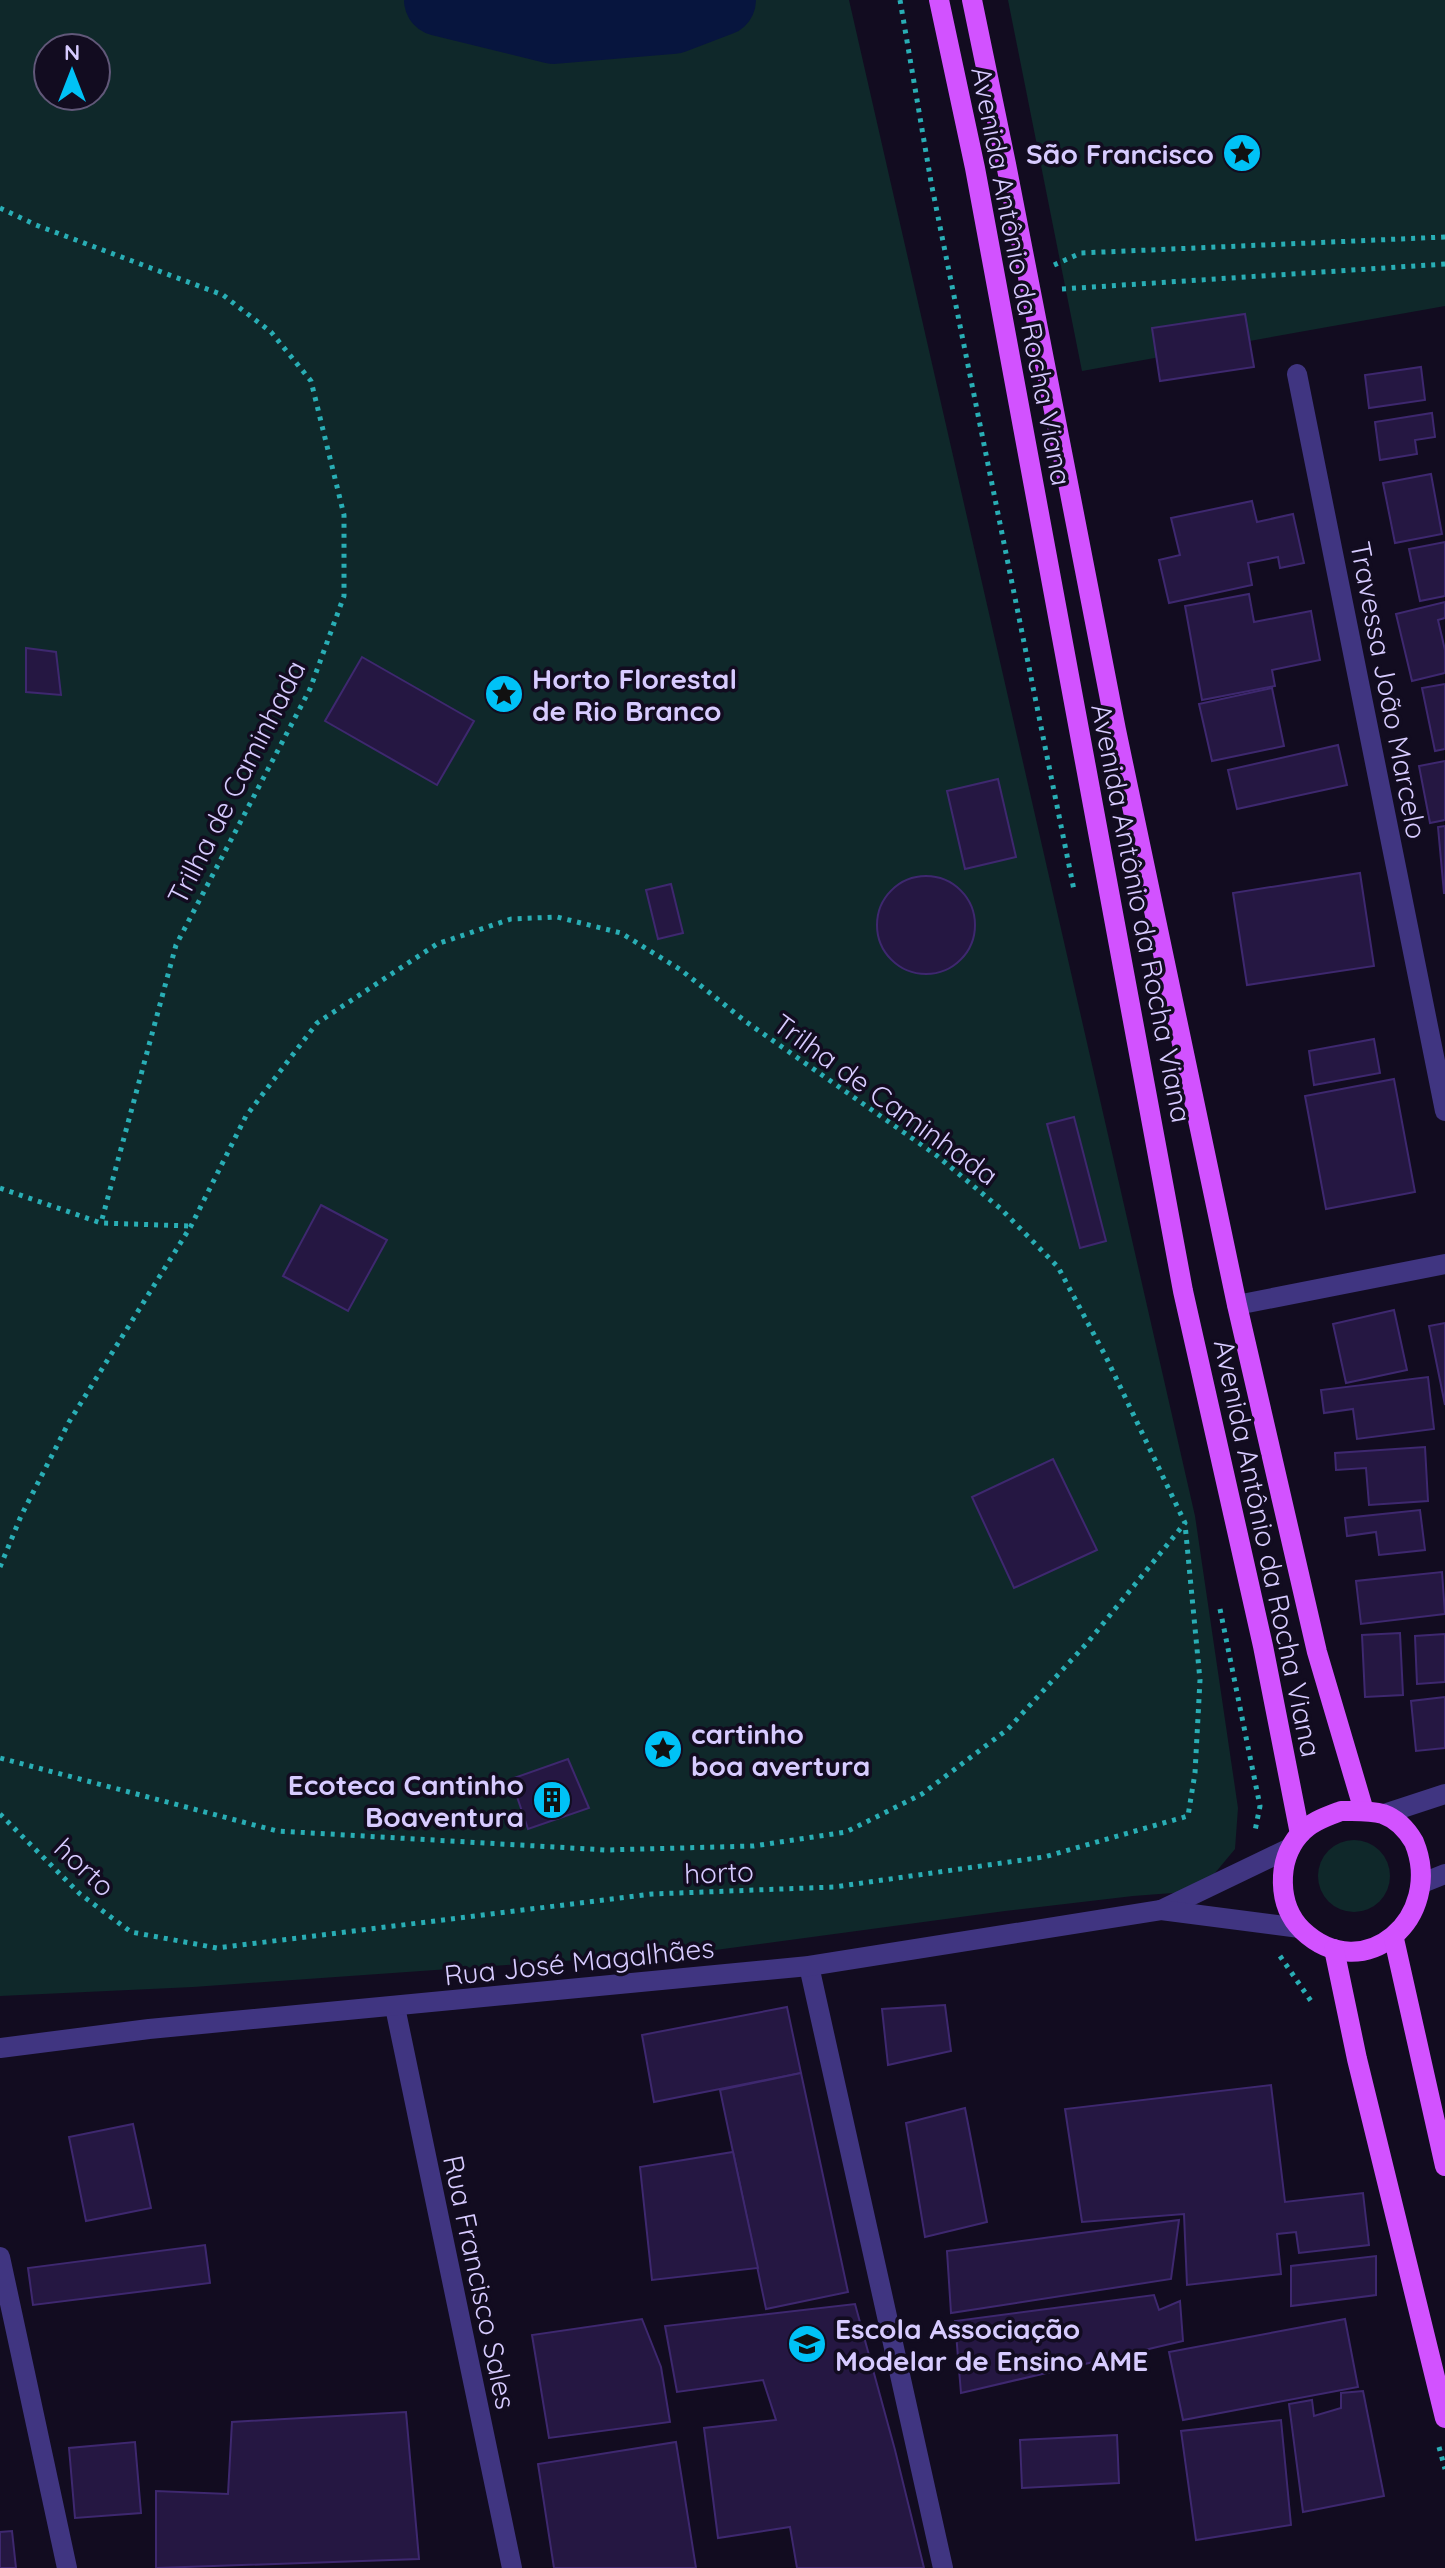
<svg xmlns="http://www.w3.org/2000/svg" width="1445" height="2568" font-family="Quicksand,sans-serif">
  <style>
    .green { fill: #0f282a; fill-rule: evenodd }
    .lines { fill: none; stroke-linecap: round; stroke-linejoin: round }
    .river { stroke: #07153e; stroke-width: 72 }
    .building { fill: #251742; stroke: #3e286f; stroke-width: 2 }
    .path { stroke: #29aeb5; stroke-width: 5; stroke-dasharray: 4 6; stroke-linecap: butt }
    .minor { stroke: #403581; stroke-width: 20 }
    .major { stroke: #d252ff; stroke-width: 20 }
    .labels { text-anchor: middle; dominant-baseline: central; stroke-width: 7; stroke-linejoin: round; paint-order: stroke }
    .poi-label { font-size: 28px; font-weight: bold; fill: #d7cbff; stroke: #120c20; text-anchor: start }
    .street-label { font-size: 28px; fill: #d7cbff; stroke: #120c20 }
  </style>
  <rect width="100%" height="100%" fill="#120c20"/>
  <g class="green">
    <path d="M0,0H849L1195,1516L1238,1808L1235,1849L1210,1879L1212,1890L1133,1896L1005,1911L708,1951L193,1987L0,1996ZM48,48H96V96H48Z"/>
    <path d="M1008,0H1445V306L1082,371Z"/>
    <circle cx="1354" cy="1876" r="36"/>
  </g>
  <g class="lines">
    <path class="river" d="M440,0L554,28L673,18L720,0"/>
  </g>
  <g class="building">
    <path d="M1245,314L1254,367L1160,381L1152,328Z"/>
    <path d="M1421,367L1425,400L1369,408L1365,375Z"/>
    <path d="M1432,413L1435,437L1415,440L1417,454L1380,460L1375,422Z"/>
    <path d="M1431,474L1442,534L1395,543L1383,483Z"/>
    <path d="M1252,501L1257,522L1293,514L1304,563L1280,568L1278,557L1248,563L1252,585L1169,603L1159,560L1180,555L1171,518Z"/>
    <path d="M1445,542V596L1420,601L1409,549Z"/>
    <path d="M1249,594L1254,622L1311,611L1320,660L1272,670L1275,686L1202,700L1185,606Z"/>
    <path d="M1445,602V618L1438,620L1445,650V673L1412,681L1396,614Z"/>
    <path d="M26,648L56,652L61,695L26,692Z"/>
    <path d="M362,657L474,721L437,785L325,721Z"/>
    <path d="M1445,684V749L1435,751L1422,688Z"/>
    <path d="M1272,688L1284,746L1212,761L1199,704Z"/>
    <path d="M1338,745L1347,785L1237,809L1228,770Z"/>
    <path d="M1445,761V820L1430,823L1419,766Z"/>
    <path d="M998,779L1016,857L965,869L947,791Z"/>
    <path d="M1445,826V893H1444L1438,827Z"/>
    <path d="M1360,873L1374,966L1247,985L1233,893Z"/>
    <circle cx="926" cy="925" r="49"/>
    <path d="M671,884L683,933L658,939L646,890Z"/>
    <path d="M1374,1039L1380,1073L1314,1085L1309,1051Z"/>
    <path d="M1394,1079L1415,1192L1326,1209L1305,1096Z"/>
    <path d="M1074,1117L1106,1241L1080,1248L1047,1124Z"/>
    <path d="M321,1205L387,1240L348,1311L283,1276Z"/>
    <path d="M1394,1310L1407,1370L1346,1383L1333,1324Z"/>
    <path d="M1445,1323V1405L1429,1326Z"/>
    <path d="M1428,1377L1434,1429L1357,1439L1353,1409L1324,1413L1321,1390Z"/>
    <path d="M1425,1447L1428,1501L1369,1505L1366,1468L1336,1470L1335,1453Z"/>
    <path d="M1053,1459L1097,1550L1014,1588L972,1497Z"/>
    <path d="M1420,1510L1425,1550L1379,1555L1376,1532L1347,1536L1345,1518Z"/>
    <path d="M1442,1572L1445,1614L1361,1624L1356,1581Z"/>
    <path d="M1400,1633L1403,1695L1365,1697L1362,1635Z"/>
    <path d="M1445,1634V1682L1417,1684L1415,1636Z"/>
    <path d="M1445,1697V1748L1416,1751L1411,1701Z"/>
    <path d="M568,1759L589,1808L528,1829L511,1779Z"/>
    <path d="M945,2005L951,2051L888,2065L882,2009Z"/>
    <path d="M787,2007L801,2073L654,2102L642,2035Z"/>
    <path d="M801,2073L848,2292L766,2309L720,2090Z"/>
    <path d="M1271,2085L1285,2202L1363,2193L1369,2245L1299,2253L1296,2232L1277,2234L1281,2274L1187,2285L1184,2214L1082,2222L1065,2109Z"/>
    <path d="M965,2108L987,2222L925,2237L906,2123Z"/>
    <path d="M133,2124L151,2208L86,2221L69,2137Z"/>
    <path d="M733,2152L758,2268L652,2280L640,2167Z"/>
    <path d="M1179,2220L1171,2279L951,2313L947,2251Z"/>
    <path d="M205,2245L210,2283L33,2305L28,2268Z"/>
    <path d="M1376,2256V2295L1291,2306V2266Z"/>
    <path d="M1154,2295L1159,2310L1180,2301L1183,2341L961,2393L955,2321Z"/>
    <path d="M855,2304L895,2450L924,2568H797L790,2527L718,2538L704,2428L776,2420L763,2380L677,2392L665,2326Z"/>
    <path d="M642,2319L661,2367L670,2422L549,2438L532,2335Z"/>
    <path d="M1345,2319L1358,2387L1183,2420L1169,2352Z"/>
    <path d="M1363,2391L1384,2496L1303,2512L1289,2404L1312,2400L1314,2416L1341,2408V2393Z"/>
    <path d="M406,2412L419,2559L156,2568V2491L228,2494L232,2422Z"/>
    <path d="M1281,2420L1291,2525L1196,2540L1181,2431Z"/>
    <path d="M1117,2435L1119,2483L1022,2488L1020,2440Z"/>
    <path d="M135,2442L141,2513L75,2518L69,2448Z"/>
    <path d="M676,2442L696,2568H554L538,2464Z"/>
    <path d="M12,2531L16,2568H0V2532Z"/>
  </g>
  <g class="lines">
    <g class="path">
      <path d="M900,0L931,182L1074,890"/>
      <path d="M0,208L36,225L223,295L271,332L311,381L344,515V596L310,689L176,945L101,1223"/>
      <path d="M1054,265L1081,253L1445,237"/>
      <path d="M1062,289L1445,264"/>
      <path d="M0,1188L101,1223L190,1226"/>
      <path d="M0,1567L21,1516L69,1422L191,1226L246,1116L317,1023L437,944L511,919L557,917L621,933L681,970L745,1021L936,1155L1001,1209L1058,1267L1106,1357L1185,1523L1088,1642L1008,1729L922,1794L846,1832L754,1846L606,1850L277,1831L0,1758"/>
      <path d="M1220,1609L1260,1806L1255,1831"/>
      <path d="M0,1814L80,1894L131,1932L217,1948L652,1894L834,1887L1044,1857L1188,1816L1195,1773L1200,1680L1185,1524"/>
      <path d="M1280,1956L1313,2004"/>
      <path d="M1439,2447L1445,2469"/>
    </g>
    <g class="minor">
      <path d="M1297,374L1445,1111"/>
      <path d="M1237,1305L1445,1264"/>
      <path d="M1384,1814L1445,1794"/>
      <path d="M1425,1882L1445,1874"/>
      <path d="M1161,1910L1290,1848"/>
      <path d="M809,1966L943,2568"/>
      <path d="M395,2007L512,2568"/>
      <path d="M0,2048L149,2029L809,1966L1161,1910L1300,1928"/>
      <path d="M0,2257L67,2568"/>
    </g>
    <g class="major">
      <path d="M939,0L975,168L1183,1291L1263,1646L1300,1834"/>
      <path d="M972,0L1006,164L1116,730L1237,1305L1317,1652L1364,1811"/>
      <path d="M1341,1811C1354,1811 1370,1810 1383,1814C1397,1819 1407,1830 1414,1842C1445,1917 1364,1989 1302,1930C1277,1905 1277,1861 1299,1835C1310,1822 1325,1817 1341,1811Z"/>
      <path d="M1394,1939L1445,2166"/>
      <path d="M1334,1949L1357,2059L1445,2418"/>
    </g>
  </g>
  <defs>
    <symbol id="sight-disc" viewBox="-11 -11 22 22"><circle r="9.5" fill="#00c2f6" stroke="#120c20"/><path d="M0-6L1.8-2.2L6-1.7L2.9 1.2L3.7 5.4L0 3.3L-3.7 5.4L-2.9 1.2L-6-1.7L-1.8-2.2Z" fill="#111"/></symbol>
    <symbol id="building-disc" viewBox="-11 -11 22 22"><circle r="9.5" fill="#00c2f6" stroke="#120c20"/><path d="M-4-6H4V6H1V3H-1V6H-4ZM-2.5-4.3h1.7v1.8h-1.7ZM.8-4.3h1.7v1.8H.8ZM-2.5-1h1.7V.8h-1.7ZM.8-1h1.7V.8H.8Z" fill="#111"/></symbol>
    <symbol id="school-disc" viewBox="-11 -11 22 22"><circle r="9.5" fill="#00c2f6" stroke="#120c20"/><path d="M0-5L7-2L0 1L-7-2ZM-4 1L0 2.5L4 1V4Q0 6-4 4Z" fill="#111"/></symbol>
  </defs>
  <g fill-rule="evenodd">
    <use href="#sight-disc" x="1220" y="131" width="44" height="44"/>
    <use href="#sight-disc" x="482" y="672" width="44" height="44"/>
    <use href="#sight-disc" x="641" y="1727" width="44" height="44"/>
    <use href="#building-disc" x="530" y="1778" width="44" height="44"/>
    <use href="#school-disc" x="785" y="2322" width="44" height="44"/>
  </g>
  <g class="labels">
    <g class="poi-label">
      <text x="1214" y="153" text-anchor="end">São Francisco</text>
      <text x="532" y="678">Horto Florestal<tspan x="532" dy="32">de Rio Branco</tspan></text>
      <text x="691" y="1733">cartinho<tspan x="691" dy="32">boa avertura</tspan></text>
      <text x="524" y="1784" text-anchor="end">Ecoteca Cantinho<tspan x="524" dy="32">Boaventura</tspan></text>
      <text x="835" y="2328">Escola Associação<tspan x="835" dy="32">Modelar de Ensino AME</tspan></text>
    </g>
    <g class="street-label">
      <text transform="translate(1022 276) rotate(79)">Avenida Antônio da Rocha Viana</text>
      <text transform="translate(1389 690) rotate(79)">Travessa João Marcelo</text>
      <text transform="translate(236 782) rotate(-63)">Trilha de Caminhada</text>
      <text transform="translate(1142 913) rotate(79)">Avenida Antônio da Rocha Viana</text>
      <text transform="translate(886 1099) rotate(36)">Trilha de Caminhada</text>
      <text transform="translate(1268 1548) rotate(78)">Avenida Antônio da Rocha Viana</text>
      <text transform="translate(85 1867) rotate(43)">horto</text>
      <text transform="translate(719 1872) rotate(-2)">horto</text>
      <text transform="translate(579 1961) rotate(-6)">Rua José Magalhães</text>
      <text transform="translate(480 2282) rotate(78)">Rua Francisco Sales</text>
    </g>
  </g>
  <g transform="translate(72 72)"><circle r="38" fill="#120c20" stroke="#615879" stroke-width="2"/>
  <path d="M0-6L14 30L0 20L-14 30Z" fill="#00c2f6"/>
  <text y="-12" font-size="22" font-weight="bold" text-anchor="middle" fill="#d7cbff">N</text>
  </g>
</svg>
